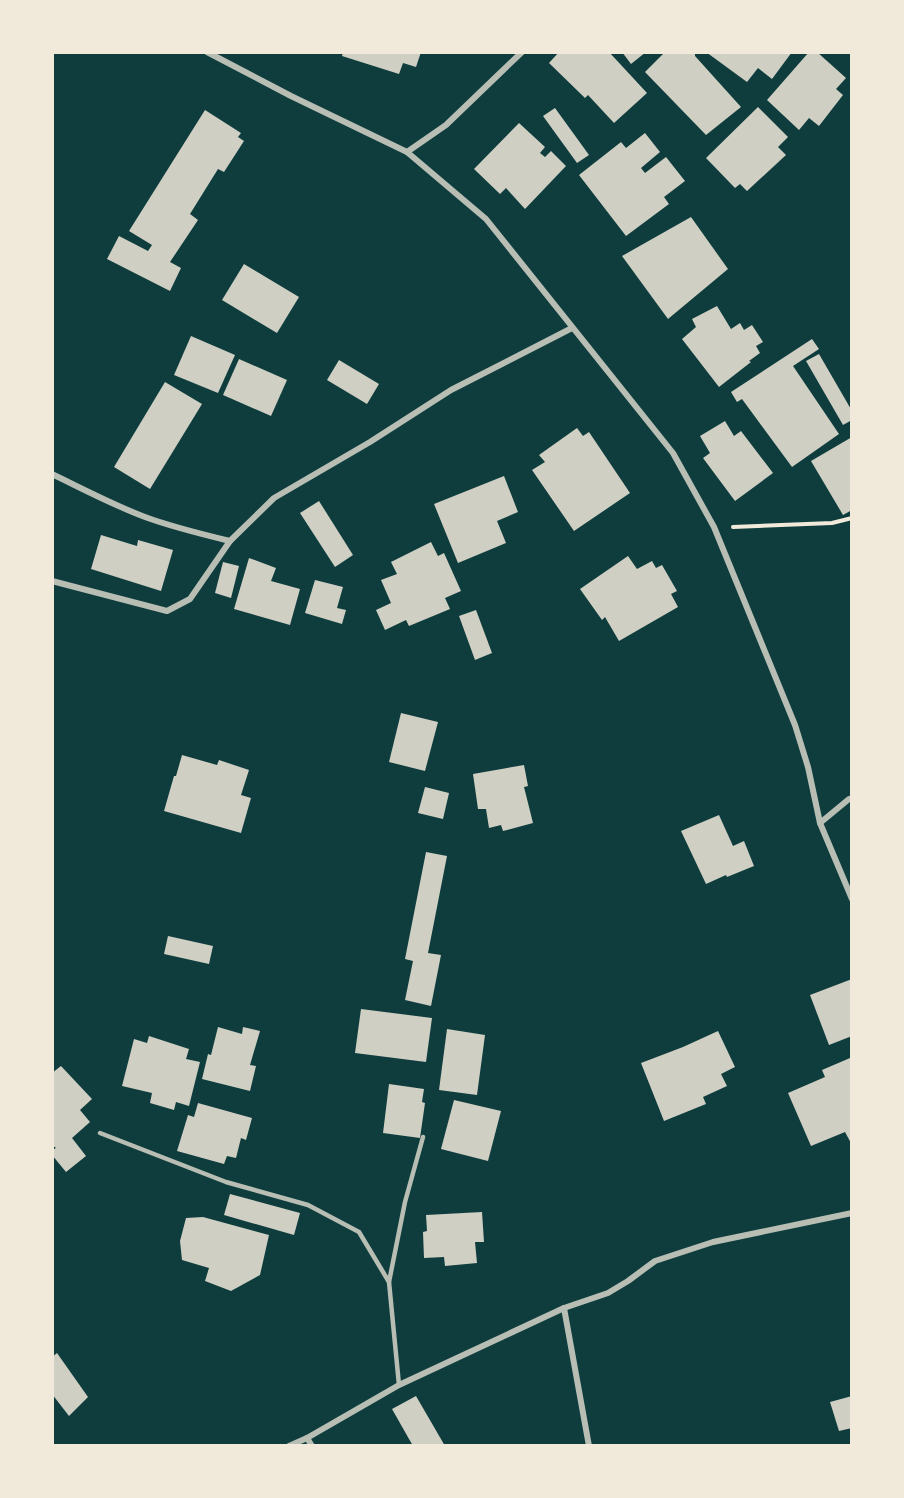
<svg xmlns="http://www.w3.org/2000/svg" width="904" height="1498" font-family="'Titillium Web',sans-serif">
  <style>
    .building { fill: #cfcfc3 }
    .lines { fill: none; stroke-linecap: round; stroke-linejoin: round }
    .path { stroke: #f1e9da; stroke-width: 4 }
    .service { stroke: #b8beb3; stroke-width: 4.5 }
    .minor { stroke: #b8beb3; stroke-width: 6 }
  </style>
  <rect width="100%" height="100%" fill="#0f3d3e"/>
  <g class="building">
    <path d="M343,52H421L416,67L403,63L399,74L342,56Z"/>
    <path d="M559,52H609L647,93L614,123L588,95L585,98L549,63Z"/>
    <path d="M622,52H646L631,64Z"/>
    <path d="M665,52H695V56L741,107L706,135L645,72Z"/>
    <path d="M706,52H792L772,79L758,68L747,82Z"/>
    <path d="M809,52H817L846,78L836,89L843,95L819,126L809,118L799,130L767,100Z"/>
    <path d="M758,107L788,137L778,147L786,155L747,191L740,184L735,188L706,158Z"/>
    <path d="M555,108L589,155L577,163L543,116Z"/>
    <path d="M205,110L241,133L238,137L244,141L224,172L218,169L190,214L198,220L170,262L181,268L170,291L107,259L119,236L148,251L152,245L129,231Z"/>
    <path d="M519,123L545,147L540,153L545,157L551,151L566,166L525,209L506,188L500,194L474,169Z"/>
    <path d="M645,133L660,152L641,168L645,173L666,157L685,181L664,197L669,204L626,236L579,175L621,142L626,148Z"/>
    <path d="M691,217L728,269L668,319L622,256Z"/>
    <path d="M244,264L299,297L277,333L222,300Z"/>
    <path d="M717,306L731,329L740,323L744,330L752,325L763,342L756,346L760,353L749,361L751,362L719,387L682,339L696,327L692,319Z"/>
    <path d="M191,336L235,355L218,393L174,375Z"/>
    <path d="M812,339L819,349L793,366L839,434L792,467L742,399L737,402L731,392Z"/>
    <path d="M819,354L852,411V420L843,425L806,361Z"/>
    <path d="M239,359L287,380L271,416L223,395Z"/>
    <path d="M339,360L379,384L367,404L327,380Z"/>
    <path d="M165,382L202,404L150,489L114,467Z"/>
    <path d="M725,421L734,436L741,431L773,473L735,501L703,458L710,453L700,436Z"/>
    <path d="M577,428L583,436L589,432L630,493L574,531L532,470L545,462L539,455Z"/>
    <path d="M852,437V510L843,515L811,461Z"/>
    <path d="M504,476L518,512L497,521L506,543L458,563L434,504Z"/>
    <path d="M319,501L353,555L335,567L300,513Z"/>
    <path d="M101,535L137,546L138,540L173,550L161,591L91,569Z"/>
    <path d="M431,542L438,556L444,553L461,591L445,598L450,609L409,626L406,620L385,630L376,610L391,603L381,580L397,574L391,562Z"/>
    <path d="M628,556L637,569L652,561L656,568L662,565L677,591L671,594L678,607L619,641L605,617L602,620L580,589Z"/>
    <path d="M249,558L276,568L271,581L300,589L290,625L234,609Z"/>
    <path d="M223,562L239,566L231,598L215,593Z"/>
    <path d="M315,580L343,587L337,608L346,610L342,624L305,613Z"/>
    <path d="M476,610L492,653L475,660L459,616Z"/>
    <path d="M401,713L438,722L425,771L389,762Z"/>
    <path d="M182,755L217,765L219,760L249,770L241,795L251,798L241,833L164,811L174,776H176Z"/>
    <path d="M524,765L528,786L524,787L533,823L503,831L501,825L489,828L486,809H478L473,774Z"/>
    <path d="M425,787L449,793L443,819L418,813Z"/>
    <path d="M719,815L733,846L744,841L754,866L727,877L726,875L706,884L681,831Z"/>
    <path d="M426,852L447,856L428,953L441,955L431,1006L405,1000L413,961L405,959Z"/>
    <path d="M168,936L213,946L209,964L164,954Z"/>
    <path d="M852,979V1036L829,1045L810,995Z"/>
    <path d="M361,1009L432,1018L426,1062L355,1053Z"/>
    <path d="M218,1027L242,1034L243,1027L260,1031L250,1065L256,1066L250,1091L202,1079L208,1054L211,1055Z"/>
    <path d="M447,1029L485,1035L477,1095L439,1090Z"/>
    <path d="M718,1031L735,1067L721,1074L727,1086L703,1097L706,1104L664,1121L641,1063L683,1047Z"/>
    <path d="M149,1036L189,1049L186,1059L200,1062L189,1106L176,1102L174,1110L150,1103L152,1093L122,1086L134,1039L147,1043Z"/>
    <path d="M850,1058L852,1061V1145L845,1132L811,1146L788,1093L825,1077L822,1070Z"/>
    <path d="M61,1066L92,1099L80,1110L90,1122L72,1138L86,1156L66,1172L52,1155V1150L56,1148L52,1145V1073Z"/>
    <path d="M389,1084L424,1089L422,1102L425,1103L420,1138L383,1133Z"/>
    <path d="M454,1100L501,1111L488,1161L441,1149Z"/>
    <path d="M198,1103L252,1118L246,1140L241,1138L236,1158L227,1156L224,1164L177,1151L188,1115L194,1117Z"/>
    <path d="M230,1194L300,1213L294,1235L224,1215Z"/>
    <path d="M482,1212L484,1242H475L477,1263L445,1266L444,1257L424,1258L423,1232L427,1231L426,1215Z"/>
    <path d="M203,1217L269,1235L260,1275L231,1291L205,1281L209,1268L182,1260L180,1241L186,1218Z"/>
    <path d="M57,1353L88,1397L69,1416L52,1394V1357Z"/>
    <path d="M416,1396L445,1446H413L392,1409Z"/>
    <path d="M852,1396V1428L839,1431L830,1402Z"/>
  </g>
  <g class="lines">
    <path class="path" d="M733,527L832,523L852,518"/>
    <g class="service">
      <path d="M100,1133L226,1182L308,1205L359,1232L389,1282L399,1385"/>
      <path d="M389,1282L405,1202L423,1137"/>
    </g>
    <g class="minor">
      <path d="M207,52L291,96L407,152L486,219L673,453L714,527L795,725L808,767L820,823L852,899"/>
      <path d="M407,152L446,125L522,52"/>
      <path d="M52,474C83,489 113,505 145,517C172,527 201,534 230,541"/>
      <path d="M52,581L167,611L190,599L230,541L274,498L370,442L451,390L572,328"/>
      <path d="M820,823L849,799L852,798"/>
      <path d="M564,1308L589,1446"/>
      <path d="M307,1438L312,1446"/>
      <path d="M289,1446L307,1438L399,1385L564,1308L608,1293L628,1281L655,1261L713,1242L852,1213"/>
    </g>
  </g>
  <rect width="904" height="1498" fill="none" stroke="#f1e9da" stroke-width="108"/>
</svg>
